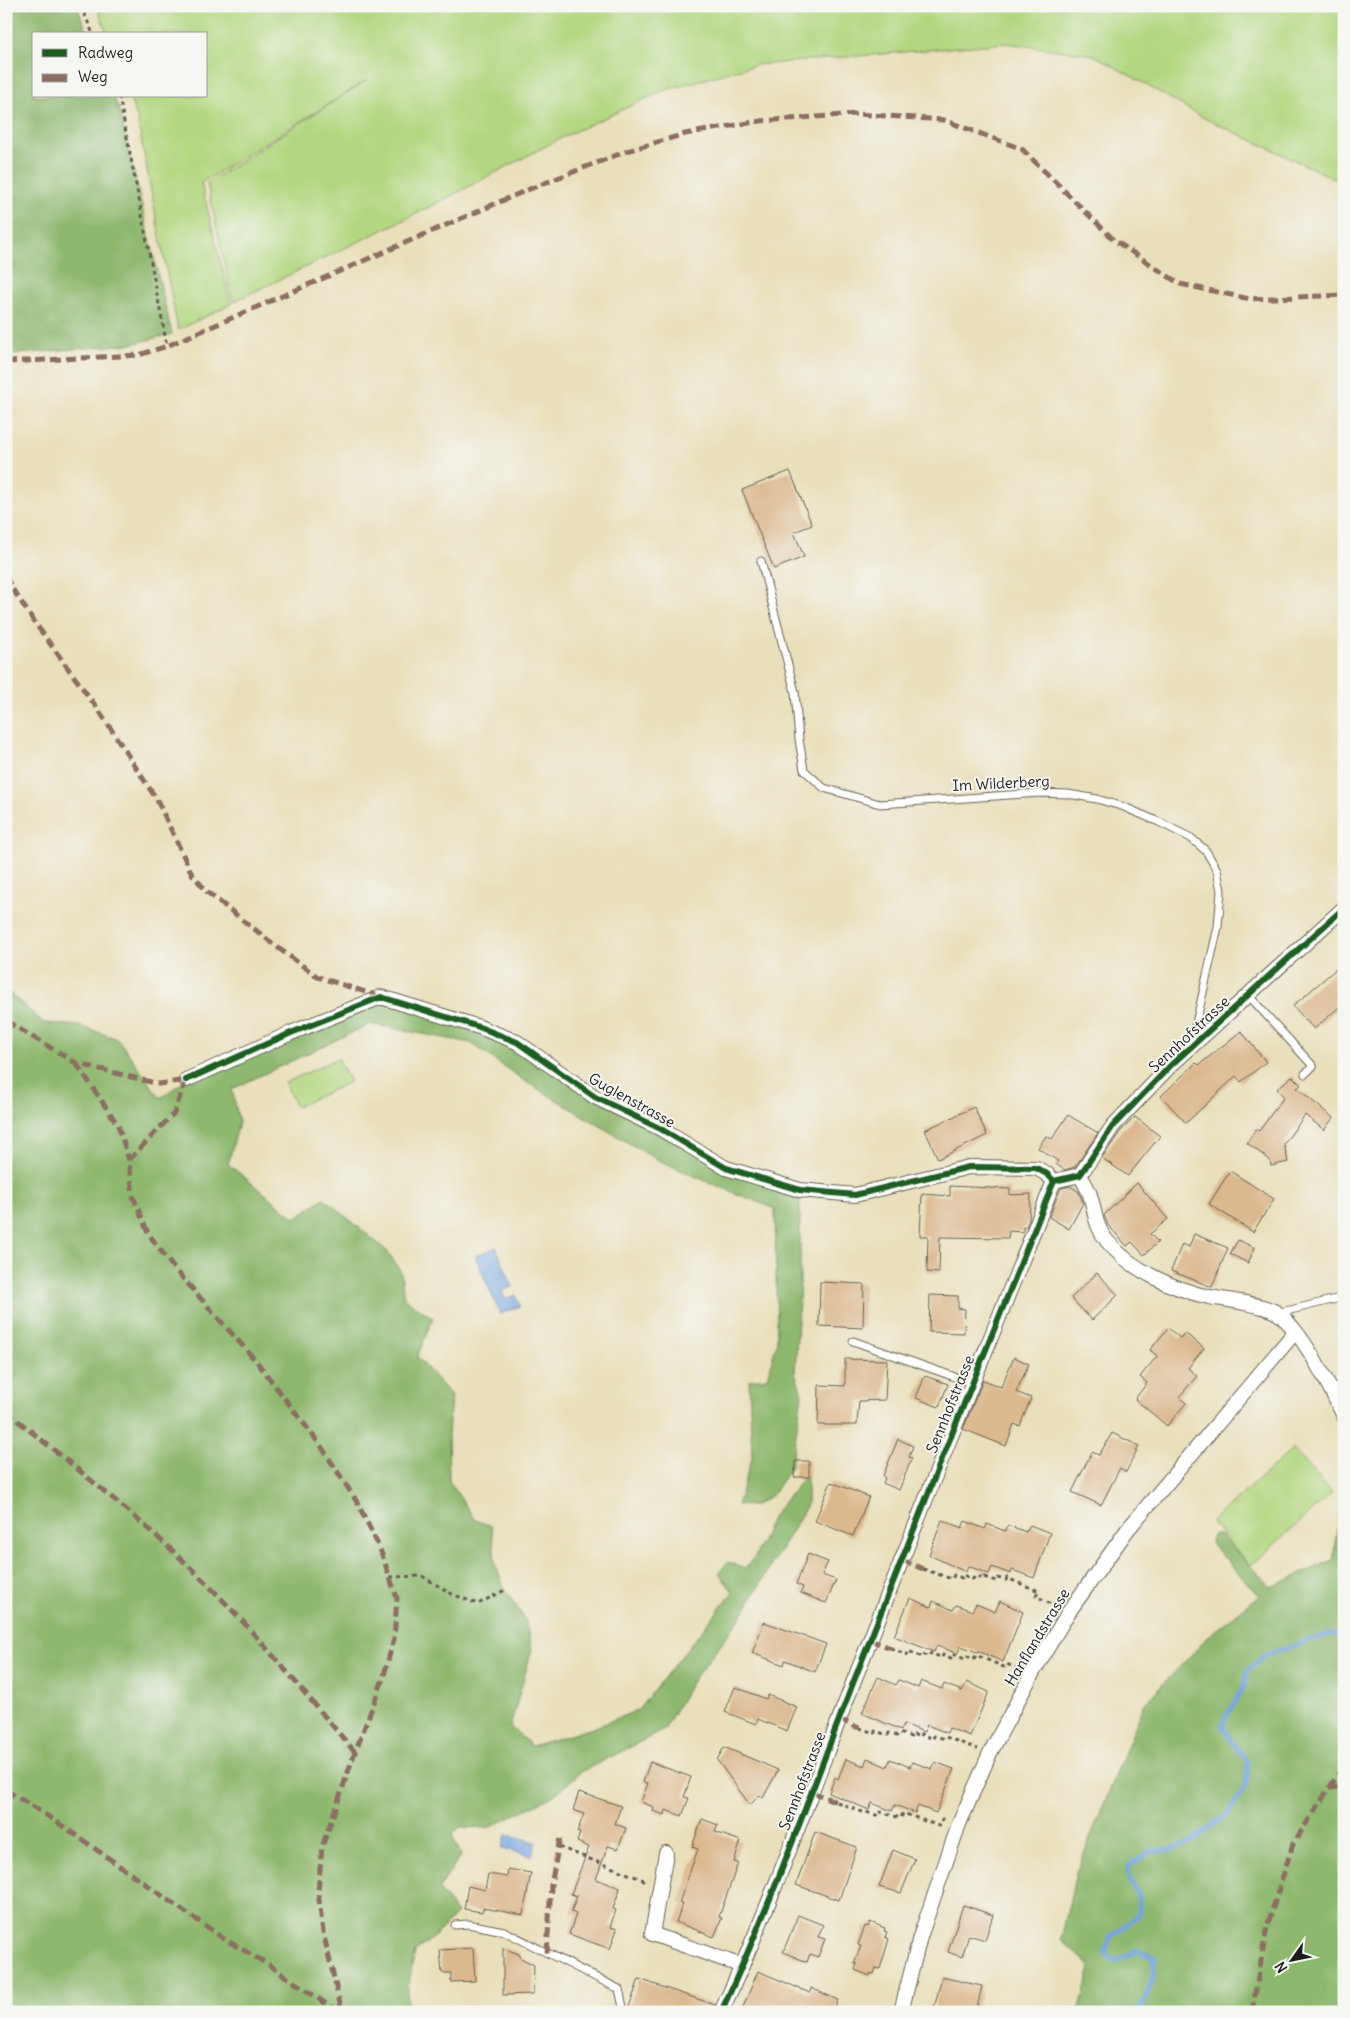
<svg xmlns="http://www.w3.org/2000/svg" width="1350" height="2018" font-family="Delius,sans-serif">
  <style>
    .green { fill: #b3d780; stroke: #687a4e }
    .forest { fill: #8eb86e; stroke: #556a45 }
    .water { fill: #75a4de; stroke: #48607d }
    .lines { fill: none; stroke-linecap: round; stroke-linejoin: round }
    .stream { stroke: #75a4de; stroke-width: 5 }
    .building { fill: #dcb88e }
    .service-casing { stroke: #646053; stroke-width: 9 }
    .minor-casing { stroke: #646053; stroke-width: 16 }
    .path { stroke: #646053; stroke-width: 3; stroke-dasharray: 4 4; stroke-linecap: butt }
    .service { stroke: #fff; stroke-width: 7 }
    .minor { stroke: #fff; stroke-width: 14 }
    .quiet { stroke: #8d6e63; stroke-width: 5; stroke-dasharray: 10 5; stroke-linecap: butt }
    .cycleway-casing { stroke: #f6f6f2; stroke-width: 9 }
    .cycleway { stroke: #1b5e20; stroke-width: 6 }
    .labels { text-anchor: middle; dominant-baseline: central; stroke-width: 4; stroke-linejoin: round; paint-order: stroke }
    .street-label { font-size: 15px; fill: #1c1c1c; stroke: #f6f6f2 }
  </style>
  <rect width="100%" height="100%" fill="#f6f6f2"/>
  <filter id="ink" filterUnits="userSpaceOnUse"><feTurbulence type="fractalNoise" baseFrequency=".02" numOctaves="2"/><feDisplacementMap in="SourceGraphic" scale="10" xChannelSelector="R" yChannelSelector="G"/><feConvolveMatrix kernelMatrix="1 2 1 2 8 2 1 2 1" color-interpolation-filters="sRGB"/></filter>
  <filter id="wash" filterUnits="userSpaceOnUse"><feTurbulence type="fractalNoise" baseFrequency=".0096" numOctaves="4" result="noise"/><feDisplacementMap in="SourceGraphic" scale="20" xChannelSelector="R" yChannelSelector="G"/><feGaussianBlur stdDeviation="1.12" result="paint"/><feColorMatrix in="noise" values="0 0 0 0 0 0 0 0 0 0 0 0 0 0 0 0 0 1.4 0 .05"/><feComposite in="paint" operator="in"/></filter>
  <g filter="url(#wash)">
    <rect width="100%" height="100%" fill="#e9dfba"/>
    <g class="green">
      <path d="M97,6H1344V183L1204,118L1094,55L1006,43L755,65L665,90L567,135L424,210L233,302L207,183L367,80L201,183L231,304L178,330L137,118L129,96H206V34H107Z"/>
      <path d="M338,1058L350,1082L296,1107L285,1083Z"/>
      <path d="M1293,1449L1332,1493L1250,1566L1211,1522Z"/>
    </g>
    <g class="forest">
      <path d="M6,6H77L88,34H34V96H113L119,109L172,334L131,344L6,355Z"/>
      <path d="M6,990L44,1023L80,1026L118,1039L160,1098L186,1080L381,997L479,1027L595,1097L726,1168L800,1190V1282L795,1372L802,1394L791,1467L772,1495L754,1506L737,1505L752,1458L749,1380L767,1378L777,1342L775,1209L710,1183L654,1158L523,1080L471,1043L370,1024L232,1089L239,1122L228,1164L295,1218L324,1198L387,1251L401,1272L404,1298L433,1318L417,1357L451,1395L448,1435L449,1481L475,1520L492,1526L495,1563L505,1590L525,1619L532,1649L510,1727L532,1746L593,1728L638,1710L733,1592L719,1573L728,1562L745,1569L756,1555L773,1516L807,1473V1505L739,1620L690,1684L664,1730L581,1772L553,1796L488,1828L460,1827L452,1835L461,1855L439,1889L457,1913L435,1936L415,1952L408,1987L407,2012H6Z"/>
      <path d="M1344,1475V2012H1079L1091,1967L1061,1939L1076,1873L1145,1703L1213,1632L1259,1596L1211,1543L1213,1535H1220L1271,1587L1333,1560Z"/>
    </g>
    <g class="water">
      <path d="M496,1247L513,1287L502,1291L505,1299L516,1295L520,1306L500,1314L475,1256Z"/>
      <path d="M506,1834L536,1842L532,1856L502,1848Z"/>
    </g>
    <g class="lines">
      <path class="stream" d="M1136,2012C1149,1997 1154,1976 1155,1957L1137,1951L1114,1961L1105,1953L1110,1938L1139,1914V1898L1128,1877V1866L1150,1852L1176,1848L1189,1843L1228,1814L1246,1786L1248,1762L1231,1741L1222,1724L1244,1686L1248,1670L1266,1655L1329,1634H1344"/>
    </g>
    <g id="blocks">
      <g class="building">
        <path d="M790,471L812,525L794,532L804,557L774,569L742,490Z"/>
        <path d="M1344,962V1003L1314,1029L1293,1006Z"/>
        <path d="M1241,1031L1266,1062L1241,1082L1236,1076L1186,1123L1161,1096L1196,1063L1199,1065Z"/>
        <path d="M1292,1076L1301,1085L1297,1088L1333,1118L1324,1130L1305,1115L1284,1144L1288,1162L1271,1166L1270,1160L1247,1143L1256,1129L1259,1131L1284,1097L1277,1089Z"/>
        <path d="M974,1107L987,1135L938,1159L925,1130Z"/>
        <path d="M1068,1115L1098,1133L1075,1167L1064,1170L1056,1164L1058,1161L1038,1148L1046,1136L1052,1139Z"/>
        <path d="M1135,1117L1160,1136L1128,1176L1102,1158L1120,1132Z"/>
        <path d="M1230,1171L1274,1199L1253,1232L1209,1204Z"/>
        <path d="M1137,1183L1168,1219L1150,1234L1158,1242L1144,1255L1132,1242L1127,1246L1108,1225L1104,1215Z"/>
        <path d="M950,1186L1010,1189V1195L1031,1194L1029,1219L1026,1227H1023V1232L1009,1231L1008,1238L940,1237L939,1273L927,1272L928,1236H920L922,1194L950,1196Z"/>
        <path d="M1070,1186L1079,1192L1083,1203L1069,1229L1049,1217L1061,1188Z"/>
        <path d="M1194,1234L1228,1248L1212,1287L1171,1271L1182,1244L1189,1247Z"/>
        <path d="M1238,1240L1255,1248L1248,1263L1230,1254Z"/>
        <path d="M1097,1273L1118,1295L1092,1320L1071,1298Z"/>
        <path d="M820,1282L864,1284L863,1328L819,1326Z"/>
        <path d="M930,1295L958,1296V1308L965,1309L964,1333L929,1332Z"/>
        <path d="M1168,1328L1180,1338L1185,1333L1204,1348L1188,1368L1197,1376L1179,1397L1186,1403L1167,1426L1135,1399L1147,1383L1140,1377L1157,1356L1150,1350Z"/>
        <path d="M1014,1357L1029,1364L1016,1392L1031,1398L1020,1426L1014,1424L1006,1446L963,1429L983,1380L1001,1387Z"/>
        <path d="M845,1359L887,1360L885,1400L859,1401L857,1425H818L819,1385L845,1386Z"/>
        <path d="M925,1376L948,1384L939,1407L916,1398Z"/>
        <path d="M1112,1433L1139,1446L1126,1472L1120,1468L1101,1505L1072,1492L1092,1452L1099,1455Z"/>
        <path d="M898,1439L913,1446L909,1457L912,1458L899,1490L883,1483L885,1478L883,1476Z"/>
        <path d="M795,1461H809V1477H794Z"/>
        <path d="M831,1482L869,1497L853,1536L815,1521Z"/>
        <path d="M942,1520L962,1528L965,1521L985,1529L987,1524L1005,1531L1008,1525L1026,1532L1030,1525L1050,1533L1034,1578L1012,1570L1011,1574L992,1567L989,1574L968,1566L966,1572L929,1555Z"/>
        <path d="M808,1554L828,1562L822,1575L836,1580L826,1603L801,1593L803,1587L796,1584Z"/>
        <path d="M910,1598L931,1607L933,1601L953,1610L956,1605L972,1611L976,1604L995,1612L1000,1601L1023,1612L1003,1662L978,1651L977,1652L961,1646L957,1654L937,1645L934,1652L894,1636Z"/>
        <path d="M764,1622L826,1644L815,1672L785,1660L784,1665L752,1653Z"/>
        <path d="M878,1677L896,1685L899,1680L918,1688L921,1681L942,1689L944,1684L962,1691L967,1682L989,1692L970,1736L949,1728L947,1733L927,1725L924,1732L904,1724L901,1730L862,1713Z"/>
        <path d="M735,1687L766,1699L768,1695L797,1707L787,1731L758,1719L756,1724L725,1712Z"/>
        <path d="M724,1747L778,1770L763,1798L760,1795L750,1805L717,1760Z"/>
        <path d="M867,1758L887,1767L890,1759L910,1767L912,1762L932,1769L935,1762L954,1769L936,1813L918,1806L915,1813L895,1805L892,1811L872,1803L869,1810L829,1793L835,1777L838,1779L846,1759L864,1766Z"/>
        <path d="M650,1762L691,1777L684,1797L689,1798L682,1816L666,1810L665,1815L653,1811L654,1807L641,1802L648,1783L643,1782Z"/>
        <path d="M579,1792L621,1806L615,1824L626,1828L618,1849L608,1846L596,1879L620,1888L613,1909L616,1910L610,1927L617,1929L610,1949L569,1934L576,1914L571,1912L577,1896L571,1894L589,1847L577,1842L580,1833L577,1832L584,1814L573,1810Z"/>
        <path d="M702,1819L718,1825L715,1832L741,1841L734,1862L738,1863L719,1917L722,1918L714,1937L676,1922L683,1903H679L698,1849L692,1847Z"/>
        <path d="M815,1832L857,1847L839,1900L796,1885Z"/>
        <path d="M893,1850L915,1859L901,1893L879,1887Z"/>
        <path d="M508,1869L531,1873L523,1915L483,1908L482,1912L464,1909L468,1886L485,1890L488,1874L507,1877Z"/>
        <path d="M963,1905L993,1915L985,1940L969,1935L962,1957L948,1952Z"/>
        <path d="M798,1915L823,1925L818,1937L825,1939L818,1957L810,1954L807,1962L783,1952Z"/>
        <path d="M870,1922L885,1928L884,1931L887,1932L885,1937L889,1939L880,1969L876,1968L874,1974L871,1973L870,1976L855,1970L857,1964L854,1963L861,1946L858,1945L865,1926L868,1927Z"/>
        <path d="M473,1948L475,1981L451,1982V1973H442L440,1950Z"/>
        <path d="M503,1948L519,1954V1957L534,1965L533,1994L503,1995Z"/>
        <path d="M758,1971L810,1993L811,1988L838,2000L833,2012H741Z"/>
        <path d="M942,1977L982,1986L976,2012H933Z"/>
        <path d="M639,1979L715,2005L712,2012H643L629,2007Z"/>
      </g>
    </g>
  </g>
  <g filter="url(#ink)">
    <use href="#blocks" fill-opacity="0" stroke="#646053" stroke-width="1"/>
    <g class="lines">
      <defs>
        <g id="service">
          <path d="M761,561L795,692L799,739L804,770L824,788L880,804L1040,793L1068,794L1097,799L1124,807L1159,822L1191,838L1206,851L1217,870L1221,891L1218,927L1191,1045"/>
          <path d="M1249,996L1313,1066L1305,1074"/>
          <path d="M1278,1313L1344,1297"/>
          <path d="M853,1341L972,1383"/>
          <path d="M455,1925L468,1924L504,1931L619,1989L624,2012"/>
        </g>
        <g id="minor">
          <path d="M186,1080L291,1033L381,997L479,1027L517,1042L595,1097L661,1129L726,1168L800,1190L855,1195L969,1167L1036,1168L1047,1174L1054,1181"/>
          <path d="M1080,1175C1083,1181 1088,1188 1090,1195C1096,1214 1094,1224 1107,1241C1131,1270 1173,1289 1209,1297C1226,1300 1265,1304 1279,1314C1305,1335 1329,1386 1344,1416"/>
          <path d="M666,1853L652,1934L742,1966"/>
          <path d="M721,2012C772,1903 812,1789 855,1678C920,1512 987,1346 1054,1181L1080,1175L1113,1126L1171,1065L1344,908"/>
          <path d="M901,2012L920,1937L959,1824L990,1753L1032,1674L1068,1613L1128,1529L1295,1332"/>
        </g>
      </defs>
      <use href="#service" class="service-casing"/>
      <use href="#minor" class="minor-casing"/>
      <g class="path">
        <path d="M81,6L93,34"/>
        <path d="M119,96L167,346"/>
        <path d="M923,1569L952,1579L954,1575L962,1578L963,1575L973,1579L975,1576L983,1579L984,1577L996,1581L997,1578L1006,1580L1007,1578L1039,1591L1036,1596L1057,1607"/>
        <path d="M390,1577L422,1576L452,1594L478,1604L505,1590"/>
        <path d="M891,1648L907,1655L908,1651L920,1656L921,1653L929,1657L931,1653L942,1658L943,1655L951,1658L952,1654L965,1659L967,1656L974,1659L976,1655L1004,1667L1006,1664L1020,1669"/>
        <path d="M859,1728L875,1733V1731L888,1735L889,1733L897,1736L899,1733L911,1737L912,1734L920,1737L921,1734L933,1739L934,1736L942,1738L943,1736L978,1749"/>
        <path d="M837,1802L865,1813L866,1812L879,1816L880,1812L901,1818L903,1813L939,1826L942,1819L946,1820"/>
        <path d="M559,1847L644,1880L645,1878"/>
      </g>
      <use href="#service" class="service"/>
      <use href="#minor" class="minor"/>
      <g class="quiet">
        <path d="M6,362L139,355L167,346L527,190L627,151L685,134L760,121L857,114L944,120L1022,149L1114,240L1180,284L1250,299L1344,295"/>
        <path d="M6,576L10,585L35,623L100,712L157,800L192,874L207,892L281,950L318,977L381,997"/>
        <path d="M6,1021L76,1063L159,1084L186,1080L174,1113L129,1160L133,1196L148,1233L172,1266L257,1362L321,1446L357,1502L380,1549L397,1598L394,1639L382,1682L355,1752L322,1847L318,1892L323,1932L342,2012"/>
        <path d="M76,1063L118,1125L129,1160"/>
        <path d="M6,1411C72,1465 139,1517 199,1576C255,1631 304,1693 355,1752"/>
        <path d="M902,1560L923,1569"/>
        <path d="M870,1640L891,1648"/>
        <path d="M839,1719L859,1728"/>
        <path d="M1329,1788L1344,1786"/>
        <path d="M6,1790L54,1820L224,1939L266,1963L338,2012"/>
        <path d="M812,1792L837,1802"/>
        <path d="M547,1953L551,1885L560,1838"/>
        <path d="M1252,2012L1267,1927L1293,1844L1344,1765"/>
      </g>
      <defs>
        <g id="cycleway">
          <path d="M186,1080L291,1033L381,997L479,1027L517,1042L595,1097L661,1129L726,1168L800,1190L855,1195L969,1167L1036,1168L1047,1174L1054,1181"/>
          <path d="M721,2012C772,1903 812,1789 855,1678C920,1512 987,1346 1054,1181L1080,1175L1113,1126L1171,1065L1344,908"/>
        </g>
      </defs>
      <use href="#cycleway" class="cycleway-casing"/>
      <use href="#cycleway" class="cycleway"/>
    </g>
  </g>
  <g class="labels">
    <g class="street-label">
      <text transform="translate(1001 783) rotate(-3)">Im Wilderberg</text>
      <text transform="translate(1189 1034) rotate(-43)">Sennhofstrasse</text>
      <text transform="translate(632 1100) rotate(29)">Guglenstrasse</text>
      <text transform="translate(950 1404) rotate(-68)">Sennhofstrasse</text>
      <text transform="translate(1037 1637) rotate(-59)">Hanflandstrasse</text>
      <text transform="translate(802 1781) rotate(-69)">Sennhofstrasse</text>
    </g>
  </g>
  <rect width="1350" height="2018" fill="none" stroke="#f6f6f2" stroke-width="25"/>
  <rect x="32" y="32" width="175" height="65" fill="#f6f6f2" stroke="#9f9f9c"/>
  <rect x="42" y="49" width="25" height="8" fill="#1b5e20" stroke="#9f9f9c"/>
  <text x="78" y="58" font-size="15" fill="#1c1c1c">Radweg</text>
  <rect x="42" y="74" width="25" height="8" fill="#8d6e63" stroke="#9f9f9c"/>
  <text x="78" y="82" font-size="15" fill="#1c1c1c">Weg</text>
  <g transform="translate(1292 1960) rotate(237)" stroke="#f6f6f2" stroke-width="4" paint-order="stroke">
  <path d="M0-4L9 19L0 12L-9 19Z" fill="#1c1c1c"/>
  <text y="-8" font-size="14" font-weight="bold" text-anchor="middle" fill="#1c1c1c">N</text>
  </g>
</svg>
